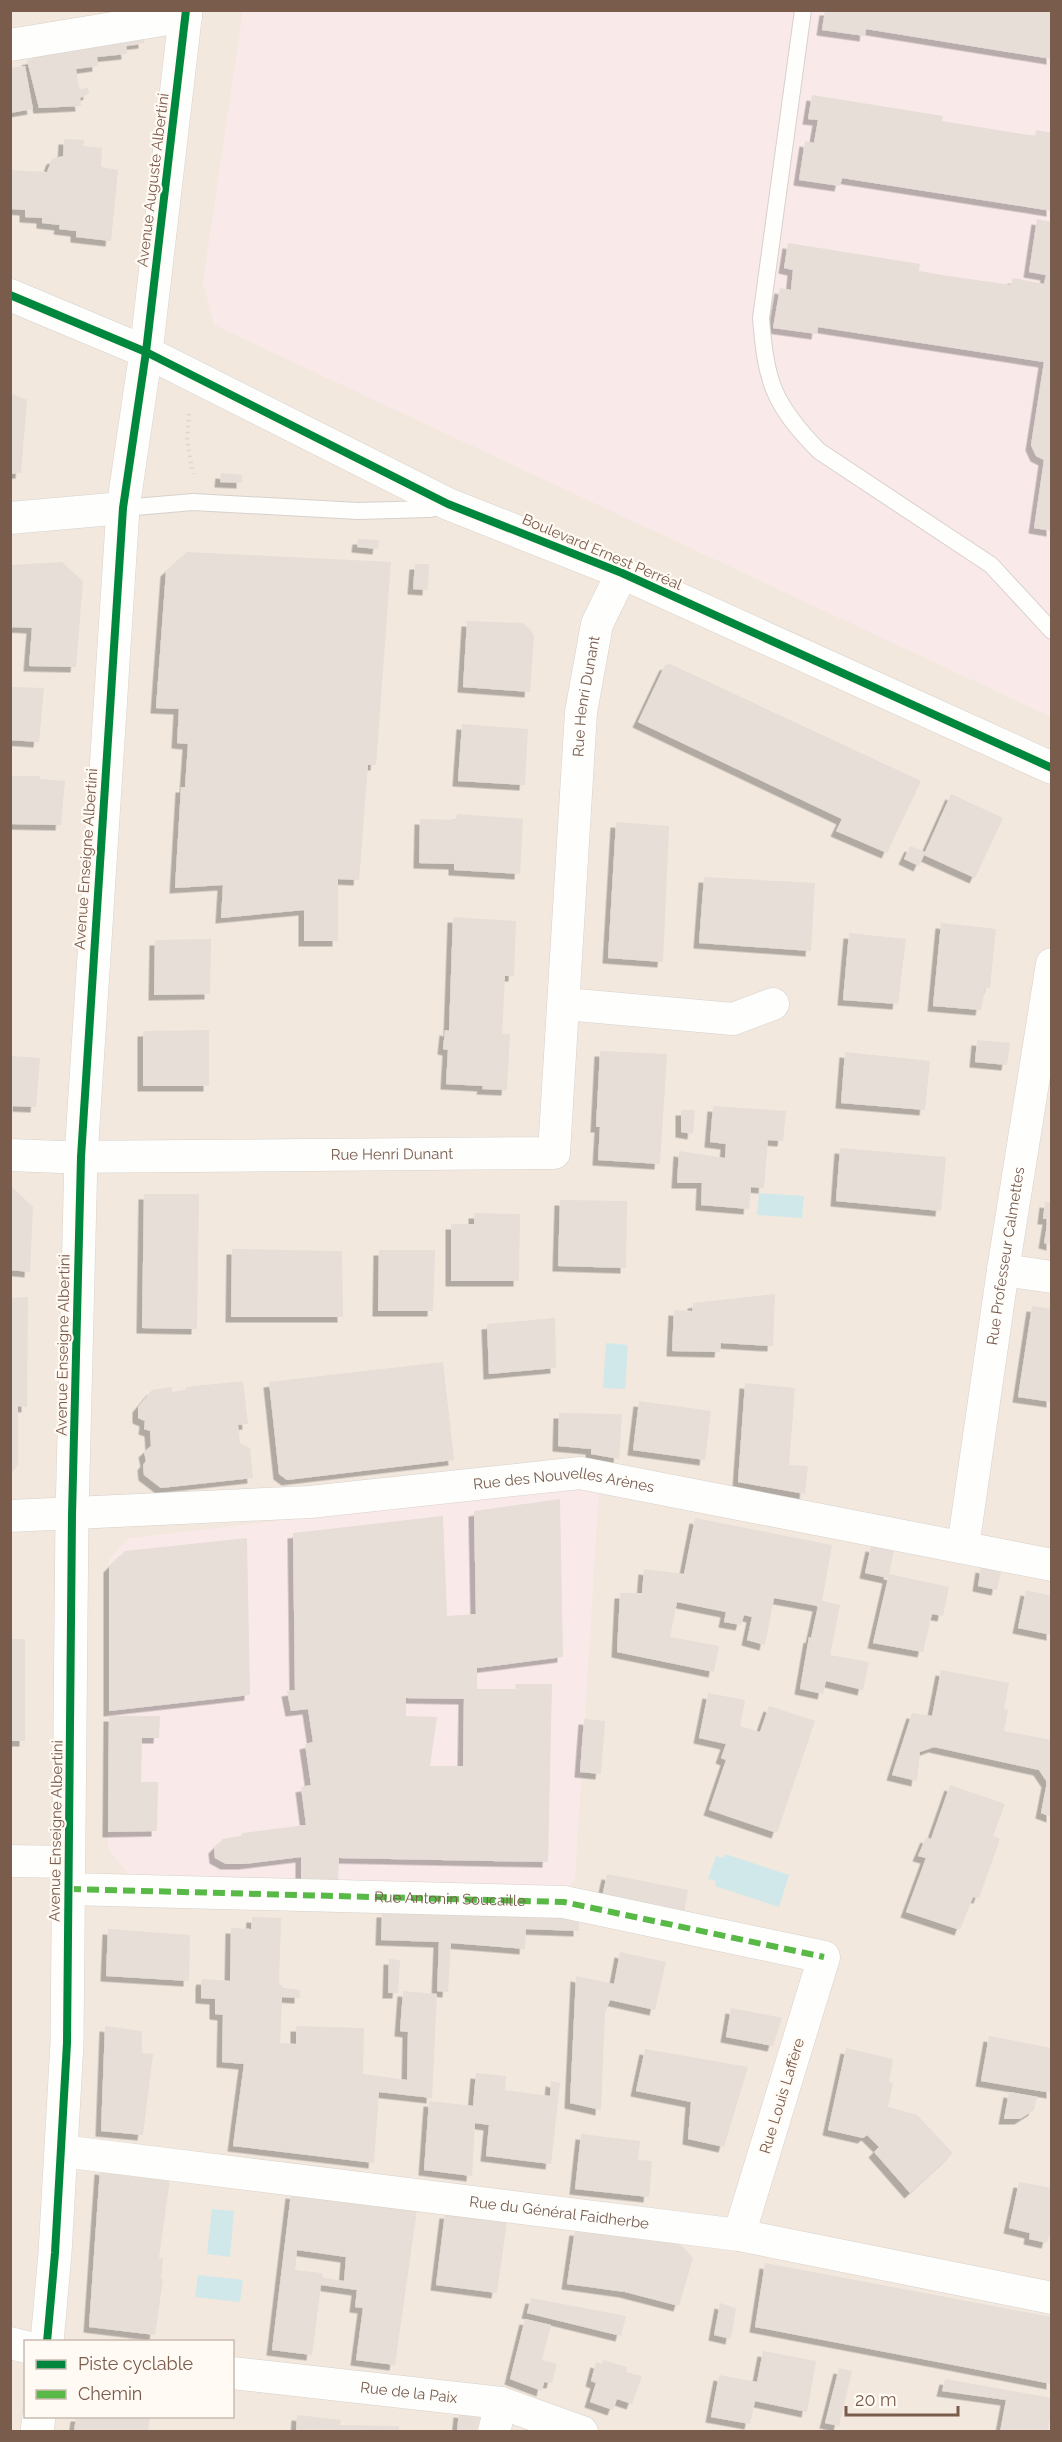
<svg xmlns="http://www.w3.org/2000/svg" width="1062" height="2442" font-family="Raleway,sans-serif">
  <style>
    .residential { fill: #f2e8de; fill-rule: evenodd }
    .medical { fill: #fae9e9 }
    .water { fill: #d0e8ea }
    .building { fill: #e6ded7; fill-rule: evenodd; filter: url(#shadow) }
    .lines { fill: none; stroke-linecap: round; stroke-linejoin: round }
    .lane-casing { stroke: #d7d1cb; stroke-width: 18 }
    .street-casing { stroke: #d7d1cb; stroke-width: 33 }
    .secondary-casing { stroke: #d9d2cb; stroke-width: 34 }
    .path { stroke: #dcd5d0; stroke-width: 4; stroke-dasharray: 1.5 4.5; stroke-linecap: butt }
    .lane { stroke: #fefefd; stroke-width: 16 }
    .street { stroke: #fefefd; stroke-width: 32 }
    .secondary { stroke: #fefefd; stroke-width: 33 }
    .quiet { stroke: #58b947; stroke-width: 6; stroke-dasharray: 12 6; stroke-linecap: butt }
    .cycleway-casing { stroke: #fffaf3; stroke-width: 11 }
    .cycleway { stroke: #00873e; stroke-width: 8 }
    .labels { text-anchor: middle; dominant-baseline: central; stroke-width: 4.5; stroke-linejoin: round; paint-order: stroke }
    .street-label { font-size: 15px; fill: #7a5c4d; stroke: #fffaf3 }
  </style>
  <defs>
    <filter id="shadow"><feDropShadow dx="-5.5" dy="5.5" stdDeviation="0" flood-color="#0004"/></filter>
  </defs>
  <rect width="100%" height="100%" fill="#f9f5f0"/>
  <path class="residential" d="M11,11H243L241,33L1051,713V2431L11,2432ZM26,2342H232V2416H26Z"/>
  <g class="medical">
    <path d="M243,11H1051V717L214,325L203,282Z"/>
    <path d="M578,1487L599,1489L575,1879L565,1890L132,1879L108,1849L109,1560L129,1538Z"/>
  </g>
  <g class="water">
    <path d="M759,1193L804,1196L802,1218L757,1215Z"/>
    <path d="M606,1343L628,1345L625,1389L603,1388Z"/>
    <path d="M725,1854L789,1875L779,1907L715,1886L716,1881L708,1879L716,1856L724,1858Z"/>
    <path d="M212,2209L234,2211L230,2257L207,2254Z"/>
    <path d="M198,2275L243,2280L240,2302L195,2297Z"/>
  </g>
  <g class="building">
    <path d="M825,10H1052V59L866,29L865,36L822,30Z"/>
    <path d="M144,39V43L126,45L127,54L97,57L98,66L76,69L79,89L88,88L89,94L80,98L81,106L39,108L27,60L39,57L38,53Z"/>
    <path d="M25,66L33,109L10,113V68Z"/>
    <path d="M812,95L943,116L942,121L1035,136L1036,130L1052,133V211L842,178L840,186L799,180L805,141L814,143L818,120L808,119Z"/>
    <path d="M64,139L84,140L83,146L102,148L101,167L118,170L111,241L76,237V231L59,229L60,225L42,223V218L25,217V210L10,209V170L47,172L52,159L63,156Z"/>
    <path d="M1037,219L1052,222V531L1034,528L1044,460L1036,456L1031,445L1044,362L818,327L817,334L773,328L780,288L791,290L793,270L784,268L788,243L920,264L919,271L942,275L1011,285L1013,278L1044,284L1046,275L1029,272Z"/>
    <path d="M10,393L27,400L21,473L10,474Z"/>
    <path d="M221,473L242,475V483L220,482Z"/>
    <path d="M358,539L379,540L378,549L357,547Z"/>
    <path d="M187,552L391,562L376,765H368L359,880L338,879V941H304V910L221,918L223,885L175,888L181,787H185L188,744L177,743L179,709L156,708L166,571Z"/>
    <path d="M62,562L83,581L76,667L29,666L32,628L13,627L10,631V565Z"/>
    <path d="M415,564H429L428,590L413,589Z"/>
    <path d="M467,621L522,623L530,629L534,636L530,692L463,687Z"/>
    <path d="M670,664L921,781L887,853L836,831L842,819L638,722L665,665Z"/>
    <path d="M10,687L44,688L39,742L10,740Z"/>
    <path d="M462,724L528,729L525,785L458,781Z"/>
    <path d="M10,776H40V779L65,781L61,825L10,824Z"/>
    <path d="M951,794L1003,818L975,878L924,855L919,866L904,859L910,846L925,852Z"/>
    <path d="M457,814L523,819L520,874L454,870V864L419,863L420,819L456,820Z"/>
    <path d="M616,822L669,826L663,962L608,958Z"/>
    <path d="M704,877L815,883L811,951L699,943Z"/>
    <path d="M453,917L516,921L514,976H505L502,1034H510L507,1090L482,1089L483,1086L446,1084L448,1050L443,1049L445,1030L449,1031Z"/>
    <path d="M941,923L996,929L990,988H985L981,1010L933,1006Z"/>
    <path d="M849,933L906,939L898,1004L843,1000Z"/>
    <path d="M211,939L210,994L154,995L155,940Z"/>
    <path d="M209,1030V1086H143V1031Z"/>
    <path d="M977,1040L1010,1043L1007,1065L975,1062Z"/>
    <path d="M600,1051L667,1054L660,1164L598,1160L600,1127H596Z"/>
    <path d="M845,1052L930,1061L925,1110L841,1103Z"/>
    <path d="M10,1056L40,1058L36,1107L13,1106L12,1120Z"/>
    <path d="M713,1106L786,1111L783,1141L768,1140L764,1188L751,1187L749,1209L701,1205L702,1183H677L679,1151L725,1158L726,1144L710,1142Z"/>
    <path d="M681,1110H695L693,1134L681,1132Z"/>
    <path d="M840,1148L946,1157L941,1211L836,1201Z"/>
    <path d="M10,1185L33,1207L30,1272L10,1270Z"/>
    <path d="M144,1194H199L197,1329L142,1328Z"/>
    <path d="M560,1200L627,1201L626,1268L558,1266Z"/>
    <path d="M1045,1202L1052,1203V1245L1044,1243L1048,1219H1043Z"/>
    <path d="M474,1213L520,1214L519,1281H451V1224H474Z"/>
    <path d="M232,1249L342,1251L343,1317H231Z"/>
    <path d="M379,1250H435L433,1311H378Z"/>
    <path d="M775,1294L773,1346L721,1343L720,1352L672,1351L674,1310L692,1311L693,1303Z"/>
    <path d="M28,1297L27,1407L18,1406V1465L10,1475V1298Z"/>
    <path d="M1032,1306L1052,1309V1402L1018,1397Z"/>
    <path d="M555,1318L556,1368L489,1374L487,1324Z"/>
    <path d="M443,1362L454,1460L287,1480L279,1474L269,1382Z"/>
    <path d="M243,1381L248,1424L238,1425L240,1443L250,1448L253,1478L161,1488L144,1475L143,1465L146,1461L144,1452L151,1446L150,1431L144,1429L145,1421L138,1418V1407L152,1390L172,1387V1392L186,1390V1387Z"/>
    <path d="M745,1383L795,1388L789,1465L808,1466L805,1494L738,1482Z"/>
    <path d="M639,1401L711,1411L705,1460L633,1450Z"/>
    <path d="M559,1413L622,1414L619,1459L591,1454V1449L558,1446Z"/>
    <path d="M560,1499L563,1657L477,1668V1689H516L515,1684H552L548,1862L339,1858L338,1884H301V1857L244,1864H226L215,1858L214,1848L223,1839L240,1836L243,1833L306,1825L301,1787L311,1785L305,1744L313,1742L308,1709L291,1711L287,1691L295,1690L293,1533L443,1516L447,1616L476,1614L474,1511ZM406,1698L464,1699L463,1766H430L437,1717L406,1716Z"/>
    <path d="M695,1518L832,1545L822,1601L840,1605L830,1655L869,1662L863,1690L826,1681L823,1694L800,1689L809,1637L811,1638L818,1606L774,1598L765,1645L747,1640L752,1617L744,1615L741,1625L724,1622L726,1612L677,1602L670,1637L719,1646L714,1672L617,1652L620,1593H642L644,1569L684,1574Z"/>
    <path d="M247,1538L250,1695L109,1711V1567L125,1551Z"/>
    <path d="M871,1546L894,1551L889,1574L949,1587L943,1616L932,1614L923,1652L873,1643L888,1578L865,1573Z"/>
    <path d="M981,1567L1001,1572L997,1590L978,1586Z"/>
    <path d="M1026,1590L1052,1596V1635L1018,1628Z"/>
    <rect x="10" y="1639" width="15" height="102"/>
    <path d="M941,1670L1009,1683L1004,1709L1008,1710L1004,1731L1052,1740V1817L1041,1813L1047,1782L1039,1770L934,1747L920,1752L917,1781L892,1775L912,1713L932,1716Z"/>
    <path d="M708,1693L745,1700L740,1726L760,1732L769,1706L815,1721L777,1833L709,1810L726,1760L721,1758L726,1744L699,1738Z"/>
    <path d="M109,1716H160L159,1738H142L141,1782H158L157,1831L108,1832Z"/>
    <path d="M584,1719L605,1721L601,1774L580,1772Z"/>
    <path d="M950,1785L1005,1804L993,1836L1000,1839L979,1898L973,1897L960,1930L906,1912L926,1858L918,1856L926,1837L931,1839Z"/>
    <path d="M607,1874L688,1890L684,1913L602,1897Z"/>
    <path d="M579,1911V1931L526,1929L525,1949L451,1943L448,1992L437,1991L439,1942L381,1940L382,1912Z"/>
    <path d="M252,1917L281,1918L279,1985H282L283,1988L300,1990V1998L282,1997L280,2043L296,2044V2026L364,2028L363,2074L407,2080L408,2032L400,2031L403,1991L437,1994L432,2098L379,2092L374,2163L233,2146L244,2064L222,2062L223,2015L215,2014V1999L201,1998V1982L202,1979L230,1981L231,1928L251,1929Z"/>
    <path d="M108,1929L190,1935L189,1981L106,1976Z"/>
    <path d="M620,1952L666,1962L655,2010L610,2000L605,2013L601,2110L570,2103L576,1976L614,1984Z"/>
    <path d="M389,1959L400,1960L398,1993H388Z"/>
    <path d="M731,2008L782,2018L773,2046L726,2037Z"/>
    <path d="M105,2026L142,2031V2053L153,2054L143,2135L101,2131Z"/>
    <path d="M989,2036L1052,2048V2093L981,2081Z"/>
    <path d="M846,2048L893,2059L889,2082L893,2083L888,2107L917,2115L953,2153L910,2193L874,2152L879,2147L867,2135L863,2138L828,2130Z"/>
    <path d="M645,2049L748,2067L724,2147L688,2139L691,2102L636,2091Z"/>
    <path d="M476,2073L506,2076L505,2090L550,2096L551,2081L560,2083L551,2164L486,2156L489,2125L475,2123L472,2176L424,2170L429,2101L473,2106Z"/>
    <path d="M1009,2092L1037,2097L1034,2110L1020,2119H1004Z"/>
    <path d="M581,2134L640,2141L638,2160L652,2161L649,2197L575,2189Z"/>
    <path d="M100,2169L170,2178L159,2258H163L161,2279H163L155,2335L89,2327Z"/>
    <path d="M1019,2182L1052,2188V2236H1049L1047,2243L1029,2239L1030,2233L1009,2228Z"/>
    <path d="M291,2193L417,2209L395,2365L356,2360L363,2308L355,2307L357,2290L321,2285L312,2355L272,2350ZM297,2250L346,2257L344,2281L323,2278L322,2273L295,2270Z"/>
    <path d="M445,2213L507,2221L497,2293L436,2285Z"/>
    <path d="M575,2230L679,2243L693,2258L679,2306L625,2292L567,2284Z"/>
    <path d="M765,2263L1052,2317V2384L755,2327Z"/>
    <path d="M531,2298L626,2316L621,2336L527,2313Z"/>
    <path d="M720,2303L736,2308L731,2339L714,2335Z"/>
    <path d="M525,2319L551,2325L542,2360L557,2364L552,2383L544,2382L542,2391L510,2379Z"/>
    <path d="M763,2351L816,2361L807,2412L755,2401L750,2424L711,2417L719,2375L757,2382Z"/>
    <path d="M603,2360L627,2367L626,2372L642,2376L632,2404L617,2399L613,2410L590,2402L596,2383L591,2381L596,2362L602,2364Z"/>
    <path d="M839,2368L852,2371L839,2426L825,2423Z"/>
    <path d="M945,2379L1052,2398L1048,2432H1000L1006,2400L942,2391Z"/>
    <path d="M459,2412L481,2415L476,2432L457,2431Z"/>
    <path d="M297,2415L341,2420L340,2425L399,2426V2432H296Z"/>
    <path d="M76,2416H150L148,2432H74Z"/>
  </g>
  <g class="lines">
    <defs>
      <g id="lane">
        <path d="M803,10L761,318C766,382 773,404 819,451L991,565L1052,631"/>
        <path d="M123,508L193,502L358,511L430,509L445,505"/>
      </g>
      <g id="street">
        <path d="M10,45L186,16"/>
        <path d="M10,295L146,352L448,504L622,573L1052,768"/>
        <path d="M10,518L123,508"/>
        <path d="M565,1004L733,1019L773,1004"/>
        <path id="s1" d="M10,1155L60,1157L554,1153L581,712L597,624L622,573"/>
        <path d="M1003,1270L1052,1277"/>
        <path id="s2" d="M10,1516L310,1502L580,1473L1052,1565"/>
        <path id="s3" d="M963,1547L1003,1270L1052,964"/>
        <path d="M10,1861L69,1862"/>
        <path d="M69,1889L564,1902L824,1957L739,2235"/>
        <path id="s4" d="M62,2151L739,2235L1052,2298"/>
        <path d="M10,2343L26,2347"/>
        <path id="s5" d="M232,2373L501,2403L582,2432"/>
        <path d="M494,2432L501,2403"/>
      </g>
      <g id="secondary">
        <path d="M47,2342L55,2253L67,2043L72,1515L81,1157L123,508L146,352L186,10"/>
        <path d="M37,2432L39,2416"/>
      </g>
    </defs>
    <use href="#lane" class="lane-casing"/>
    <use href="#street" class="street-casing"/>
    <use href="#secondary" class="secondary-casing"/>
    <path class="path" d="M189,414L187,441L193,474"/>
    <use href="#lane" class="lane"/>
    <use href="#street" class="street"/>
    <use href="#secondary" class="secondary"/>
    <path class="quiet" id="s6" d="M69,1889L564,1902L824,1957"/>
    <defs>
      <g id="cycleway">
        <path d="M10,295L146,352L448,504L622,573L1052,768"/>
        <path d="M47,2342L55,2253L67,2043L72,1515L81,1157L123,508L146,352L186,10"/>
      </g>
    </defs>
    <use href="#cycleway" class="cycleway-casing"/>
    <use href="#cycleway" class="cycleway"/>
  </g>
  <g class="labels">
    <g class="street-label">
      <text transform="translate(153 180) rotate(-83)">Avenue Auguste Albertini</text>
      <text transform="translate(602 552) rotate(23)">Boulevard Ernest Perréal</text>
      <text stroke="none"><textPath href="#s1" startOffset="1002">Rue Henri Dunant</textPath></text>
      <text transform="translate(86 859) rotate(-86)">Avenue Enseigne Albertini</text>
      <text stroke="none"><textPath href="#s1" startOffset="382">Rue Henri Dunant</textPath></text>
      <text stroke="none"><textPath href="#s3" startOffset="294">Rue Professeur Calmettes</textPath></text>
      <text transform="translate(63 1345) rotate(-89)">Avenue Enseigne Albertini</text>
      <text stroke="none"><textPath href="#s2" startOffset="556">Rue des Nouvelles Arènes</textPath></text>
      <text transform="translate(56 1831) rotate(-89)">Avenue Enseigne Albertini</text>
      <text stroke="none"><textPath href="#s6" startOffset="381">Rue Antonin Soucaille</textPath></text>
      <text transform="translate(782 2096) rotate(-73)">Rue Louis Laffère</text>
      <text stroke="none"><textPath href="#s4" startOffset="501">Rue du Général Faidherbe</textPath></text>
      <text stroke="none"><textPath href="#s5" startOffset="178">Rue de la Paix</textPath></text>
    </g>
  </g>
  <rect width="1062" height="2442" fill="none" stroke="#7a5c4d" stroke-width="24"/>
  <rect x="24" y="2340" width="210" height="78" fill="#fffaf3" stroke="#cabbb1" stroke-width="1.5"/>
  <rect x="36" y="2360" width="30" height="9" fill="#00873e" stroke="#cabbb1" stroke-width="1.5"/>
  <text x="78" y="2370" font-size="18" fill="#7a5c4d">Piste cyclable</text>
  <rect x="36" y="2390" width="30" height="9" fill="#58b947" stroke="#cabbb1" stroke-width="1.5"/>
  <text x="78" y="2400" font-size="18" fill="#7a5c4d">Chemin</text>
  <path d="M846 2406v9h112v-9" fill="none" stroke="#7a5c4d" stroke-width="3"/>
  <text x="855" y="2406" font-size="18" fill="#7a5c4d" stroke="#fffaf3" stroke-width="4.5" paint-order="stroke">20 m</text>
</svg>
